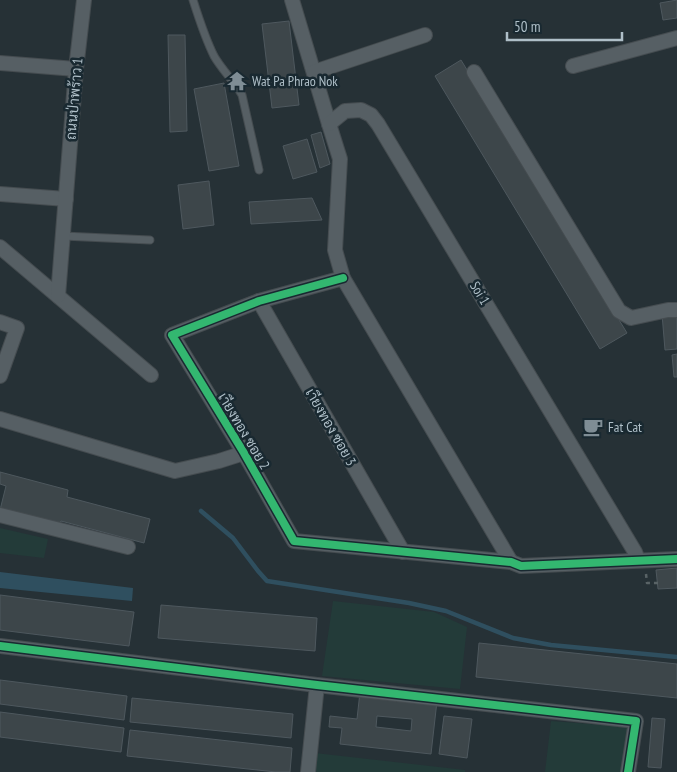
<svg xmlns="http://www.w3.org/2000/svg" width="677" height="772" font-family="'PT Sans Narrow',Sarabun,sans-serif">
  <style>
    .green { fill: #233b39 }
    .water { fill: #2f4f5f }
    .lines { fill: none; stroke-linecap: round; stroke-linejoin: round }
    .stream { stroke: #2f4f5f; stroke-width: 4.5 }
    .building { fill: #3d464a; stroke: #4e585e; fill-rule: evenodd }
    .lane-casing { stroke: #454c50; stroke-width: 9 }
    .street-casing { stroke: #454c50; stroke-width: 16 }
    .path { stroke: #596366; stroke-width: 2.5; stroke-dasharray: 4 4; stroke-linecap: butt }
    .lane { stroke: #565f64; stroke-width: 7 }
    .street { stroke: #565f64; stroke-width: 14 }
    .cycleway-casing { stroke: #192931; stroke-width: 11 }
    .cycleway { stroke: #33b770; stroke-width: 8 }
    .labels { text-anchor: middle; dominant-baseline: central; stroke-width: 5; stroke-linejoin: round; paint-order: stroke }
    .poi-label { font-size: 14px; fill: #afbfc8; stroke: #192931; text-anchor: start }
    .street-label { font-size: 14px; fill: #afbfc8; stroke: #192931 }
  </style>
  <rect width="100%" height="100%" fill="#263136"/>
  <g class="green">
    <path d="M0,528L48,539L44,558L0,553Z"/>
    <path d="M333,601L434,612L467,627L460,689L322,676Z"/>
    <path d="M551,721L630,727L623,772H545Z"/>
    <path d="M315,753L465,770V772H313Z"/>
  </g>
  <path class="water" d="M0,572L133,588L132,601L0,588Z"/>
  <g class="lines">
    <path class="stream" d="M201,511L233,538L258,571L267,581L409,603L446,611L513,638L551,645L677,657"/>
  </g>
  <g class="building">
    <path d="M677,0V18L663,20L660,3Z"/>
    <path d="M289,21L299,105L272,108L262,24Z"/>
    <path d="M168,35H185L187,131L170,132Z"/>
    <path d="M461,60L627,333L600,349L435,76Z"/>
    <path d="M224,83L239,166L209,171L194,89Z"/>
    <path d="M321,132L330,164L320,168L311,135Z"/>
    <path d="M307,139L317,172L293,179L283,146Z"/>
    <path d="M209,181L214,225L183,229L178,185Z"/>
    <path d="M312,198L322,220L251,224L249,202Z"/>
    <path d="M677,313V349L665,350L662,314Z"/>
    <path d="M677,354V377H674L672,355Z"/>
    <path d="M0,472L68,490L67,497L150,519L144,543L61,521L59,525L0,510L6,486L0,484Z"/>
    <path d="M677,568V588L658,589L656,570Z"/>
    <path d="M0,595L134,612L129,646L0,630Z"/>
    <path d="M161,605L317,618L315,651L158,638Z"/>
    <path d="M479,643L677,664V698L476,677Z"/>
    <path d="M0,680L127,696L124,720L0,704Z"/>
    <path d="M360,692L437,701L431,754L340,744L342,728L329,727L330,716L357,719ZM377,716L412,719L411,731L376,727Z"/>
    <path d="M132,698L293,714L291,738L130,722Z"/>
    <path d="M0,712L124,728L121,752L0,737Z"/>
    <path d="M444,716L472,719L467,758L439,754Z"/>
    <path d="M652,718L665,719L661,768L648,767Z"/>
    <path d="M130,730L292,748L290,772H276L127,756Z"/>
  </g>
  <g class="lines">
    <defs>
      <g id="lane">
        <path d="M193,0C199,19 205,38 214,56C222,70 234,81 242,95L259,170"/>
        <path d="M63,236L150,240"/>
      </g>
      <g id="street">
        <path d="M292,0L329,124L340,159L335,250L343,278L511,562"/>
        <path d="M0,63L76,69"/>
        <path d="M573,66L677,38"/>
        <path d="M314,72L425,35"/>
        <path d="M474,72L619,311L631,318L668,310H677"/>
        <path d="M329,124L345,111L361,110L371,115L378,124L635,552L638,560"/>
        <path d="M0,194L66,199"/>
        <path d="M0,247L151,375"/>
        <path d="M343,278L259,301L172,335L244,453L294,541L511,562L521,566L677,559"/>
        <path d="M58,296L76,69L84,0"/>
        <path d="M259,301L403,552"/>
        <path d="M0,322L17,328L0,376"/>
        <path d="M0,419L175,471L219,461L244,453"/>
        <path d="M0,515L128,547"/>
        <path d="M0,646L317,685L636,721L628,772"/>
        <path d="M308,772L317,685"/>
      </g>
    </defs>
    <use href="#lane" class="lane-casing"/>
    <use href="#street" class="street-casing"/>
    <path class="path" d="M646,574L647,583H658"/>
    <use href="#lane" class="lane"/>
    <use href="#street" class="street"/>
    <defs>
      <g id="cycleway">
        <path d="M343,278L259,301L172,335L244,453L294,541L511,562L521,566L677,559"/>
        <path d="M0,646L317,685L636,721L628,772"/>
      </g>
    </defs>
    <use href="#cycleway" class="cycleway-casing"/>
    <use href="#cycleway" class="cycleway"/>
  </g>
  <defs>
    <symbol id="temple-bare" viewBox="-9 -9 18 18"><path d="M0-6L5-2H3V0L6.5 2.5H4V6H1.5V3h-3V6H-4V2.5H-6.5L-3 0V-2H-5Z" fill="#7f8d95" stroke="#192931" stroke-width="2.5" paint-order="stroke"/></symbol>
    <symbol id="cafe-bare" viewBox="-9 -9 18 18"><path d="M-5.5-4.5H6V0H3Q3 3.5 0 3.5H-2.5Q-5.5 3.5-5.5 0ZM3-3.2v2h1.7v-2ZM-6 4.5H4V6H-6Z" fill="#7f8d95" stroke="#192931" stroke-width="2.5" paint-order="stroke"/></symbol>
  </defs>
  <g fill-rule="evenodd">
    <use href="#temple-bare" x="223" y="67" width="28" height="28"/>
    <use href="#cafe-bare" x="579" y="413" width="28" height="28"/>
  </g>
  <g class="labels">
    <g class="poi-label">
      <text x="252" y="81">Wat Pa Phrao Nok</text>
      <text x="608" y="427">Fat Cat</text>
    </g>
    <g class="street-label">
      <text transform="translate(74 99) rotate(-85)">ถนนป่าพร้าว 1</text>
      <text transform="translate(480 293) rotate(59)">Soi 1</text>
      <text transform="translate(331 427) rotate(60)">เาียงทอง ซอย 3</text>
      <text transform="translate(244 431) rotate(59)">เาียงทอง ซอย 2</text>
    </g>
  </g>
  <path d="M507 32v8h115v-8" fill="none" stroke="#afbfc8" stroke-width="2.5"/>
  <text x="514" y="32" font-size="15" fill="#afbfc8" stroke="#192931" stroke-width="4" paint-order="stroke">50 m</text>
</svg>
